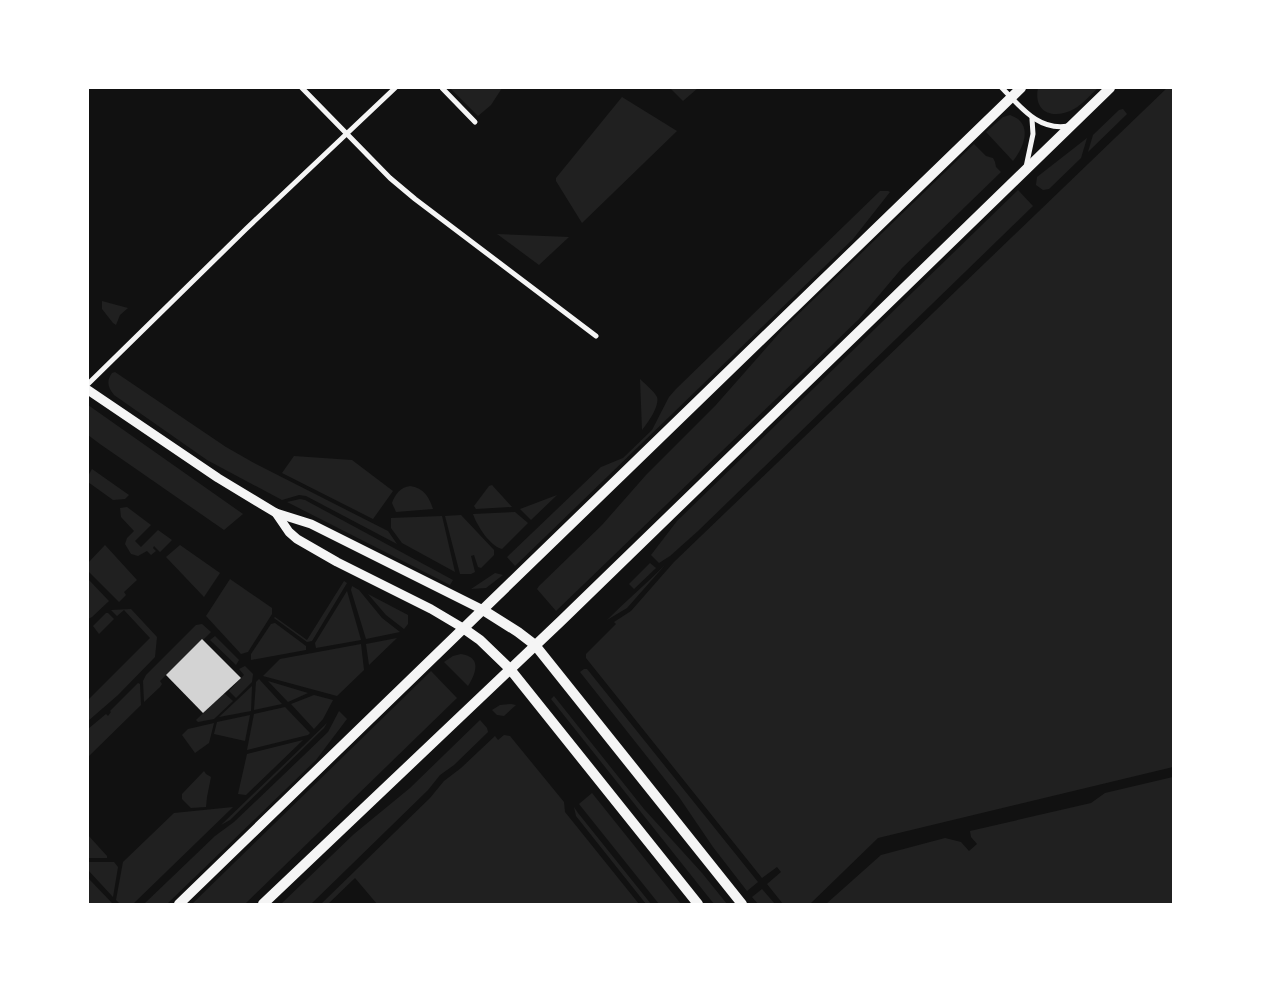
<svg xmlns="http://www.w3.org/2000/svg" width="1261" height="992" font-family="'Open Sans',sans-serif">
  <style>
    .green { fill: #202020 }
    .building { fill: #d3d3d3 }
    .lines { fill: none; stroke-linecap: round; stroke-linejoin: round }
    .minor { stroke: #f5f5f5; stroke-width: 5 }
    .tertiary { stroke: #f5f5f5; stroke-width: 9 }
    .secondary { stroke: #f5f5f5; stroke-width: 10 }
  </style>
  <rect width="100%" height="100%" fill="#111"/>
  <g class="green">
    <path d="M450,88H502L491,105L478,116Z"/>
    <path d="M670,88H698L683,101Z"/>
    <path d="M1038,88H1098C1090,95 1083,104 1074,109C1054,120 1033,113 1038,88Z"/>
    <path d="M1167,88H1174L1173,767L878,838L810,904H783L767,884L781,872L777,867L762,878L586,658V654L616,624L614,622L631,611L674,562Z"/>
    <path d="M622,97L677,131L582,223L556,181V178Z"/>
    <path d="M1123,109L1127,114L1088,152L1093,135L1119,110Z"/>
    <path d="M1010,115C1033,123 1025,146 1013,161L986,132L1003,117Z"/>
    <path d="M1087,138L1081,158L1049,189L1043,190L1036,185L1037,177Z"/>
    <path d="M974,144L986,156L993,158L995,162L996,167L1001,172L902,268L859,319L556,611L537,589L539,586L602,525L646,475L715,406L782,330Z"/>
    <path d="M1018,190L1033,206L698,531L670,556L659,563L651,555L677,521Z"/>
    <path d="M880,191H888L890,192L853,239L515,566L507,557L601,467L623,458L652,430L669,397L676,389Z"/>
    <path d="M497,234L569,237L539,265Z"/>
    <path d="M102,301L128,308L120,315L116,325L113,323L102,309Z"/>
    <path d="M115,372L226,447L254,463L388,531L397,544L306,496L299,495L282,500L207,460L114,395C108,388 106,381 112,373Z"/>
    <path d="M640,379C645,384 654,391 657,397C660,406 647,424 642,430Z"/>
    <path d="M88,405L243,514L224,530L100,444L88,435Z"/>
    <path d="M294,456L352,460L393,491L373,519L282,473Z"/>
    <path d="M92,469L129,495L125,499L113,500L88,482V476Z"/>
    <path d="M492,485L512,507L476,509L474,506L489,486Z"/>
    <path d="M410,486C424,488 429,497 433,509L396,512L392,503C395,494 401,487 410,486Z"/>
    <path d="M557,495L531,520L520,509Z"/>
    <path d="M300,499L305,500L453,580L450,585L287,502Z"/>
    <path d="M127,507L151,525L135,541L141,547L158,530L172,540L160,552L154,546L153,548L156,551L151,555L147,551L138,556L131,554L125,544L127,538L134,531L121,517L120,508Z"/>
    <path d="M515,512L528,523L502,549C490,546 477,526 473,514Z"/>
    <path d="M461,515L494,550V555L481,568L478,567L474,555L471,556L475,572L471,574H460L445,516Z"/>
    <path d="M442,516L455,572L402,543L391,528V518Z"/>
    <path d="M105,545L137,580L124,592L126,595L119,602L88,571V563Z"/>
    <path d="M180,545L220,573L204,597L166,557Z"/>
    <path d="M650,563L656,568L634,589L629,584Z"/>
    <path d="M665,565L627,608L607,620C626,601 646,584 665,565Z"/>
    <path d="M495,573L503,575L486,588L471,589Z"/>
    <path d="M88,579L109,601L92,617L88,619Z"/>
    <path d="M230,579L272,608V614L248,652L241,654L206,616Z"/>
    <path d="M344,581L347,583L312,641L307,642L274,618L275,617L307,640Z"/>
    <path d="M352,586L359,590L382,618L400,632L366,639L351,590Z"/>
    <path d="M347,591L361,640L316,648L315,643Z"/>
    <path d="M368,594L408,615V624L404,629L386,615Z"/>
    <path d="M131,609L157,637L155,657L118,695L88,721V700L150,638L124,610L117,616L111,610Z"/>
    <path d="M106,613H108L114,619L99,634L93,626Z"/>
    <path d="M275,623L306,646V650L251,660V654L271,624Z"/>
    <path d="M202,624L211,632L203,640L202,639L160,681L162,684L160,687L144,702L143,681L146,675L196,625Z"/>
    <path d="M215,636L239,660L236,665L210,640Z"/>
    <path d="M397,638L369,665L366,644Z"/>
    <path d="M361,644L364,670L337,696L263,676L280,659Z"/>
    <path d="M461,654C482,657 476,673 468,686L444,662L453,656Z"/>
    <path d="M245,666L253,674L252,682L236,698L229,691L244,675L239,669Z"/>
    <path d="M584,669H587L758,882L747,891L713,847L679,797L580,672Z"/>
    <path d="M431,671L457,698L245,904H192Z"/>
    <path d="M259,679L282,704L254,710L256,682Z"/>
    <path d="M268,681L308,693L288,702Z"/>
    <path d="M138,683L140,684L141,705L88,757V729L106,714L108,716L111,712L110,711Z"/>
    <path d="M252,686L251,711L219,717Z"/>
    <path d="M224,693L233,701L214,719L198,722L196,720Z"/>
    <path d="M314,695L333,700L323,719L314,729L291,704Z"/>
    <path d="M554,696L644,809L702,873L727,904H714L551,699Z"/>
    <path d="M511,704L516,705L504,716L497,715L492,710L500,705Z"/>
    <path d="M285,707L310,733L308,735L247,750L254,714Z"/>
    <path d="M339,711L347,719L316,760L167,904H144L215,836L234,822L301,758L328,732Z"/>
    <path d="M250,715L245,741L214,734L217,722Z"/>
    <path d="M480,720L487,728L488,732L454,765L440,775L428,790L311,904H281L354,834L410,788Z"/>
    <path d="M214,723L209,743L195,753L182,735L188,729Z"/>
    <path d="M327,723L324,728L230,820L221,825Z"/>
    <path d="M504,735L510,736L564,802L565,812L639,904H377L355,878L328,904H321L430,798L444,781L461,768L495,736L498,740Z"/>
    <path d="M303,740L246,795L238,794L247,754Z"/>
    <path d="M204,771L206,774L211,777L207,797L206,807L191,808L182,799V794Z"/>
    <path d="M1173,777V904H826L881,855L945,838L961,842L969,851L977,844L971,837L970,831L1091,803L1105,793Z"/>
    <path d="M592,793L681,904H659L579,804Z"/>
    <path d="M233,807L133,904H120L116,900L123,862L174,813Z"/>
    <path d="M574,807L578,813L651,904H646L576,816Z"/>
    <path d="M88,835L107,856V858H88Z"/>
    <path d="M88,862H114L118,867L113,897L88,870Z"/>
    <path d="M88,878L113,904H88Z"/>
    <path d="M762,889L775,904H758L752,897Z"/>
  </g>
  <path class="building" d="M202,639L241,678L203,713L166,675Z"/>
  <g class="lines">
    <g class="minor">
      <path d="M302,88L390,178L415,199L596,336"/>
      <path d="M442,88L475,122"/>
      <path d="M1002,88C1021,107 1038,131 1068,126"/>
      <path d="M1026,167L1033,134L1032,119"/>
      <path d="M88,384L246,229L395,88"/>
    </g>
    <g class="tertiary">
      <path d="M88,390L218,478L276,513L311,524L483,610"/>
      <path d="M276,513L289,532L297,539L337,562L431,609L463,628"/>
    </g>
    <g class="secondary">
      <path d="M483,610L518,632L535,645L742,904"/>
      <path d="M463,628L480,640L510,669L698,904"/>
      <path d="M179,904L1021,88"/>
      <path d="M263,904L561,621L1110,88"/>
    </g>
  </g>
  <rect width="1261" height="992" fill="none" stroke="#ffffff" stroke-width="178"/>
</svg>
